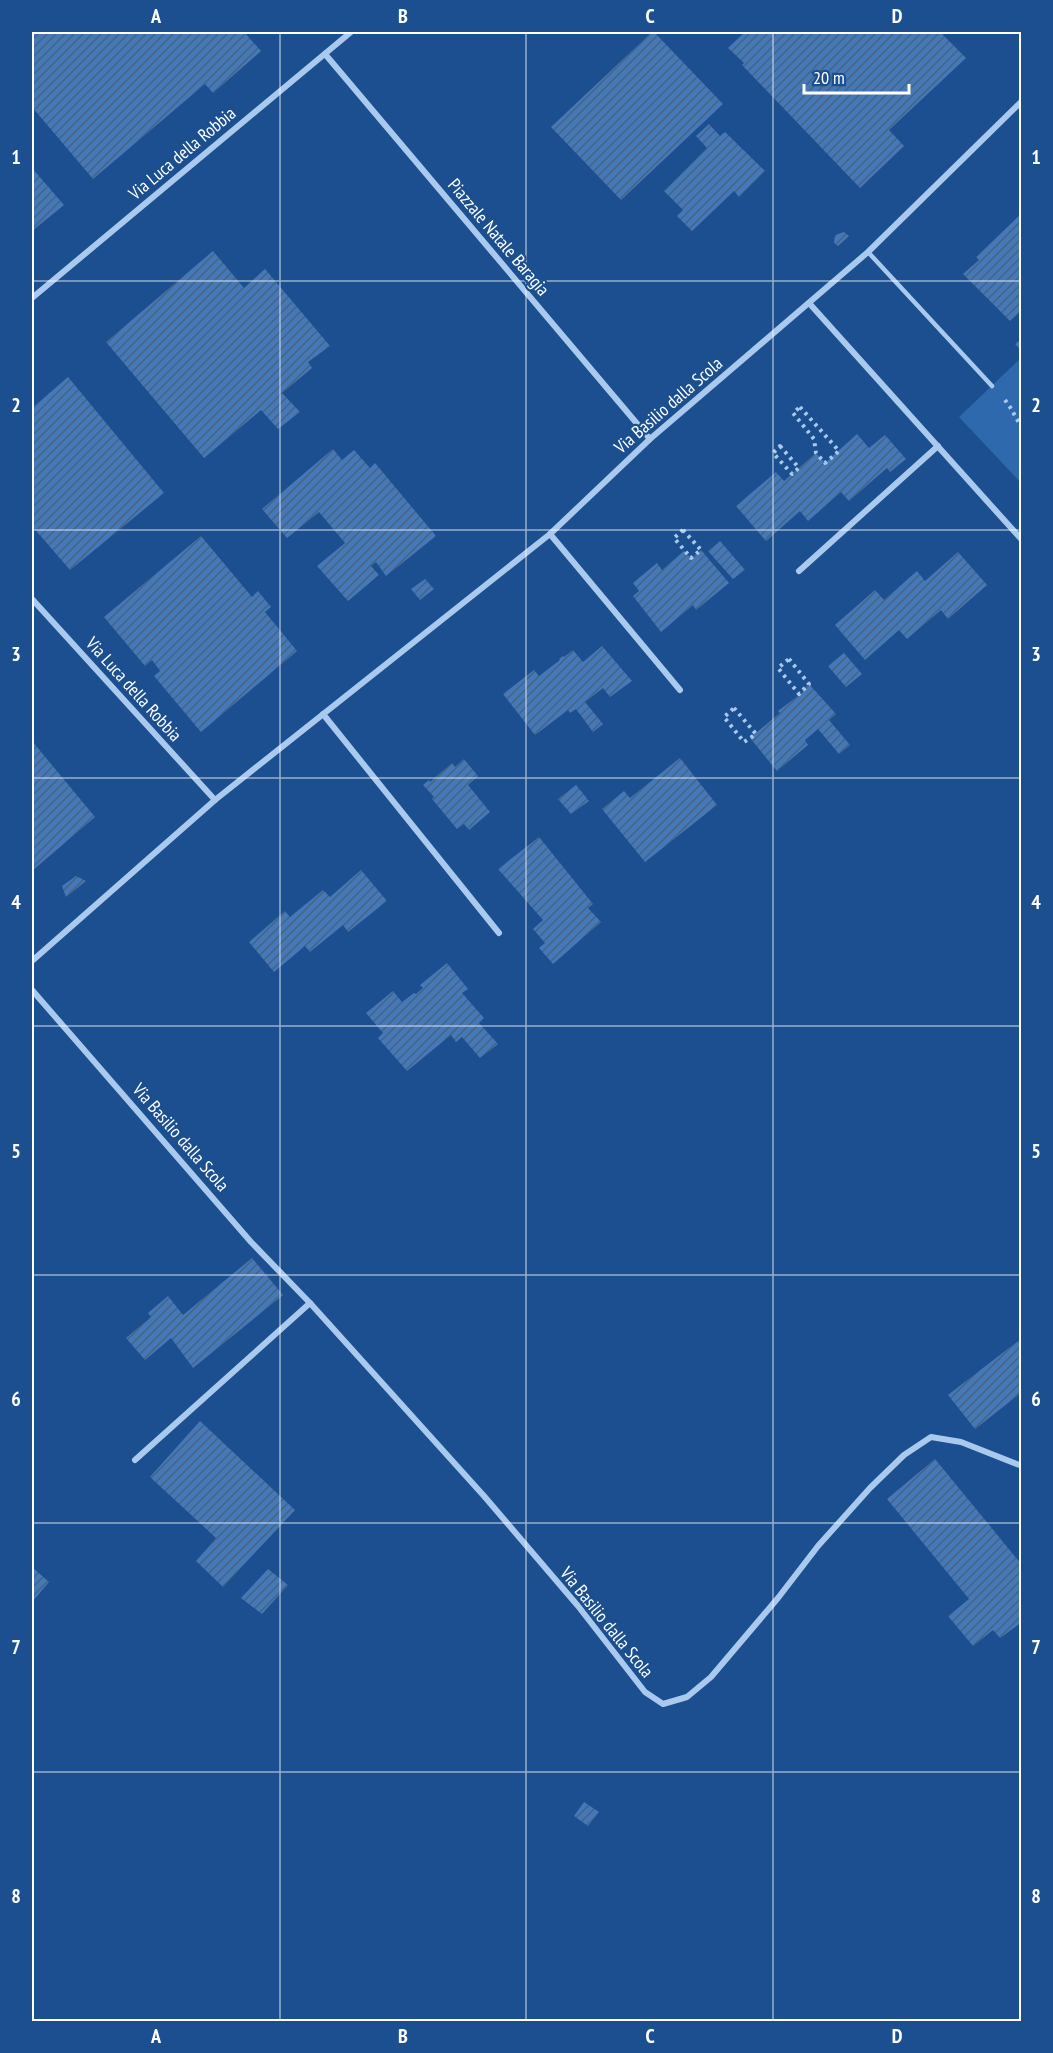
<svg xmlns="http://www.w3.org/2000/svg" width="1053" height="2053" font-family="'PT Sans Narrow',sans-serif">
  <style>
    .park { fill: #2e69ad }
    .building { fill: url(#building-hatch) }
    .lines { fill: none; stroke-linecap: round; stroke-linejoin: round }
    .path { stroke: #a9c9ee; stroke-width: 4; stroke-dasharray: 3 4.5; stroke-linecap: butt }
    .service { stroke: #a9c9ee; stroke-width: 4.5 }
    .minor { stroke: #a9c9ee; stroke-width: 6 }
    .grid { fill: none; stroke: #fff; stroke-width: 1.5; stroke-opacity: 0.55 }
    .labels { text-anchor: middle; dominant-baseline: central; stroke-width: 4.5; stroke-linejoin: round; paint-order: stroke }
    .street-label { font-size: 18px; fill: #fff; stroke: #1b4f8f }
    .neatline { fill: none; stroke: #fff; stroke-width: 2 }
    .grid-label { font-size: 20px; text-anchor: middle; font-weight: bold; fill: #fff }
  </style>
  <defs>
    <pattern id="building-hatch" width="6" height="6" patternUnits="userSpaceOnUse" patternTransform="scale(1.5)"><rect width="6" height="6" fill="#4478b7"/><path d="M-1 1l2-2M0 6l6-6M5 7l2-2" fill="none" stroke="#486282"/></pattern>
  </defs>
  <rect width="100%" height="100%" fill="#1b4f8f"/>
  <path class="park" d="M1021,358V483L959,417Z"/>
  <g class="building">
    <path d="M32,32H244L261,51L213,93L205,84L93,179L32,107Z"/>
    <path d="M652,32H654L723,104L621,200L551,127Z"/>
    <path d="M745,32H940L966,58L889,130L904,146L860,188L742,65L744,63L728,48Z"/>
    <path d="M709,124L720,136L725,132L765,171L739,197L734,191L692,231L677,216L683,210L664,191L707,148L696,136Z"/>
    <path d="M32,168L64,205L32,231Z"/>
    <path d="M1022,213V310L1010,321L963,274L979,260L976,257Z"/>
    <path d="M844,232L849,236L838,246L834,243L835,235Z"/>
    <path d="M213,251L244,288L265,269L330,346L308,362L312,368L282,393L300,412L278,429L261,410L204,458L106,342Z"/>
    <path d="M1022,338V351L1015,344Z"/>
    <path d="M68,377L164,493L70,570L32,526V408Z"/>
    <path d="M857,434L869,448L885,435L906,459L890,472L887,468L849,501L841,492L808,521L800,511L766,541L736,506L776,472L784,481L816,453L825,463Z"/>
    <path d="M333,449L342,460L354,450L370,468L375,463L436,536L386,576L376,562L371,566L379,575L348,601L317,566L345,543L319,512L287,538L262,509Z"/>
    <path d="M201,536L252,597L258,591L271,607L265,612L297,651L201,732L154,676L160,671L152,660L145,666L104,617Z"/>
    <path d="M720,541L745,570L733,579L708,551Z"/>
    <path d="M701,550L729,583L696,610L693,605L661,632L633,596L639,591L633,583L657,563L662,570L684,551L691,558Z"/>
    <path d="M958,552L987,585L948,619L941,610L907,639L899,630L865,660L835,625L875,590L884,600L917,571L925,581Z"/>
    <path d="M425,579L434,589L420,600L411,589Z"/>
    <path d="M602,646L632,681L610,697L603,688L585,702L603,724L593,732L576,709L570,713L568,710L535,735L503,694L534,670L539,676L560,660L559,659L563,656L564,657L573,650L583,662Z"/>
    <path d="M844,653L862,674L846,687L828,666Z"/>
    <path d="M809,684L836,714L829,720L850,745L839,754L818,729L805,740L808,745L777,771L750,738L780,713L778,711L803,692L802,690Z"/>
    <path d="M32,741L95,817L32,871Z"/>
    <path d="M680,758L717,805L645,862L602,809L624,791L630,798Z"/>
    <path d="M464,759L478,776L468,785L490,812L469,830L464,824L457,829L432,799L434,797L423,785L429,780L430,782L452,763L455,767Z"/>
    <path d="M576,785L589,801L571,814L558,799Z"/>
    <path d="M539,837L593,904L588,908L601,922L553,964L539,948L545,943L533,929L543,920L498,869Z"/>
    <path d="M361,870L387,901L348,932L343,925L310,952L305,946L274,972L249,942L285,911L290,917L323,890L330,897Z"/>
    <path d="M76,876L86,881L66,897L62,886Z"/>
    <path d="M447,963L468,989L462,993L484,1018L479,1023L498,1044L480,1058L462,1037L456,1042L451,1035L407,1071L378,1038L383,1033L366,1013L393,991L402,1002L414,993L416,994L423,988L420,985Z"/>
    <path d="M252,1258L283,1295L193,1368L171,1338L145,1360L126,1338L151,1317L148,1313L168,1296L183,1315Z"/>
    <path d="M1018,1341L1022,1346V1392L975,1429L948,1395Z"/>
    <path d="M200,1421L295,1510L223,1587L196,1561L216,1538L150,1477Z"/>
    <path d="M935,1459L1022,1565V1622L1000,1638L993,1630L973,1646L948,1616L969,1599L887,1499Z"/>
    <path d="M32,1567L49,1582L32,1602Z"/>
    <path d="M268,1569L288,1585L262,1614L241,1598Z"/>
    <path d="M584,1802L599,1812L588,1826L574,1816Z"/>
  </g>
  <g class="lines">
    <g class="path">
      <path d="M1005,400L1010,407L1022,428"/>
      <path d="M800,407L839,451L825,463L816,453L814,439L793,413Z"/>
      <path d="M780,446L799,468L792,474L773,453Z"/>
      <path d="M683,530L701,550L691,558L674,538Z"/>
      <path d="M789,659L809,684L799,694L778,668Z"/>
      <path d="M734,708L756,734L744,742L724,717Z"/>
    </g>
    <path class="service" d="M868,252L992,386"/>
    <g class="minor">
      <path d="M325,54L650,439"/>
      <path d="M32,298L351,32"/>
      <path d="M809,303L1022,540"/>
      <path d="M550,534L680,690"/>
      <path d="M799,571L938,446"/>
      <path d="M32,599L215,800"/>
      <path d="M323,714L499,933"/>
      <path d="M32,961L215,800L550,534L650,439L868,252L1022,101"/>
      <path d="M32,990L251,1242L310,1303L484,1496L578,1606L645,1692L663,1704L687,1697L711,1677L778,1598L818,1546L870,1488L904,1455L931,1437L961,1442L1022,1466"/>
      <path d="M135,1460L310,1303"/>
    </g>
  </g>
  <path class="grid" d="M280,32V2022M526,32V2022M773,32V2022M32,281H1022M32,530H1022M32,778H1022M32,1026H1022M32,1275H1022M32,1523H1022M32,1772H1022"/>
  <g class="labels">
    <g class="street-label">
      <text transform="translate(182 153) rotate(-40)">Via Luca della Robbia</text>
      <text transform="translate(499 237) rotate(50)">Piazzale Natale Baragia</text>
      <text transform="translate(668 405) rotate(-41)">Via Basilio dalla Scola</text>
      <text transform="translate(134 689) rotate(48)">Via Luca della Robbia</text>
      <text transform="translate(181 1137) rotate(49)">Via Basilio dalla Scola</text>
      <text transform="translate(607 1622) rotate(51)">Via Basilio dalla Scola</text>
    </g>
  </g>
  <rect width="1053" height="2053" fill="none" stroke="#1b4f8f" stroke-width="66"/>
  <path d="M804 84v9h105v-9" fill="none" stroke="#ffffff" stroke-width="3"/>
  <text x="813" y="84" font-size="18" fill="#ffffff" stroke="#1b4f8f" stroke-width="4.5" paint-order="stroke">20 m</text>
  <rect x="33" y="33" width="987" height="1987" class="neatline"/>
  <g class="grid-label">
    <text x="156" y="23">A</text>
    <text x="403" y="23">B</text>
    <text x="650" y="23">C</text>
    <text x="897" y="23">D</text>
    <text x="16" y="164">1</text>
    <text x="1036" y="164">1</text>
    <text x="16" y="412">2</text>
    <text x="1036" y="412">2</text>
    <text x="16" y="661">3</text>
    <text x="1036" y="661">3</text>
    <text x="16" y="909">4</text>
    <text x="1036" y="909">4</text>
    <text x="16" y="1158">5</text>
    <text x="1036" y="1158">5</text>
    <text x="16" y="1406">6</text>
    <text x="1036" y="1406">6</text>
    <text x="16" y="1654">7</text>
    <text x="1036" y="1654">7</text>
    <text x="16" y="1903">8</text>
    <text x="1036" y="1903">8</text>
    <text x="156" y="2043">A</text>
    <text x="403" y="2043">B</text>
    <text x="650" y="2043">C</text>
    <text x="897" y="2043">D</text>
  </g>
</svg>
